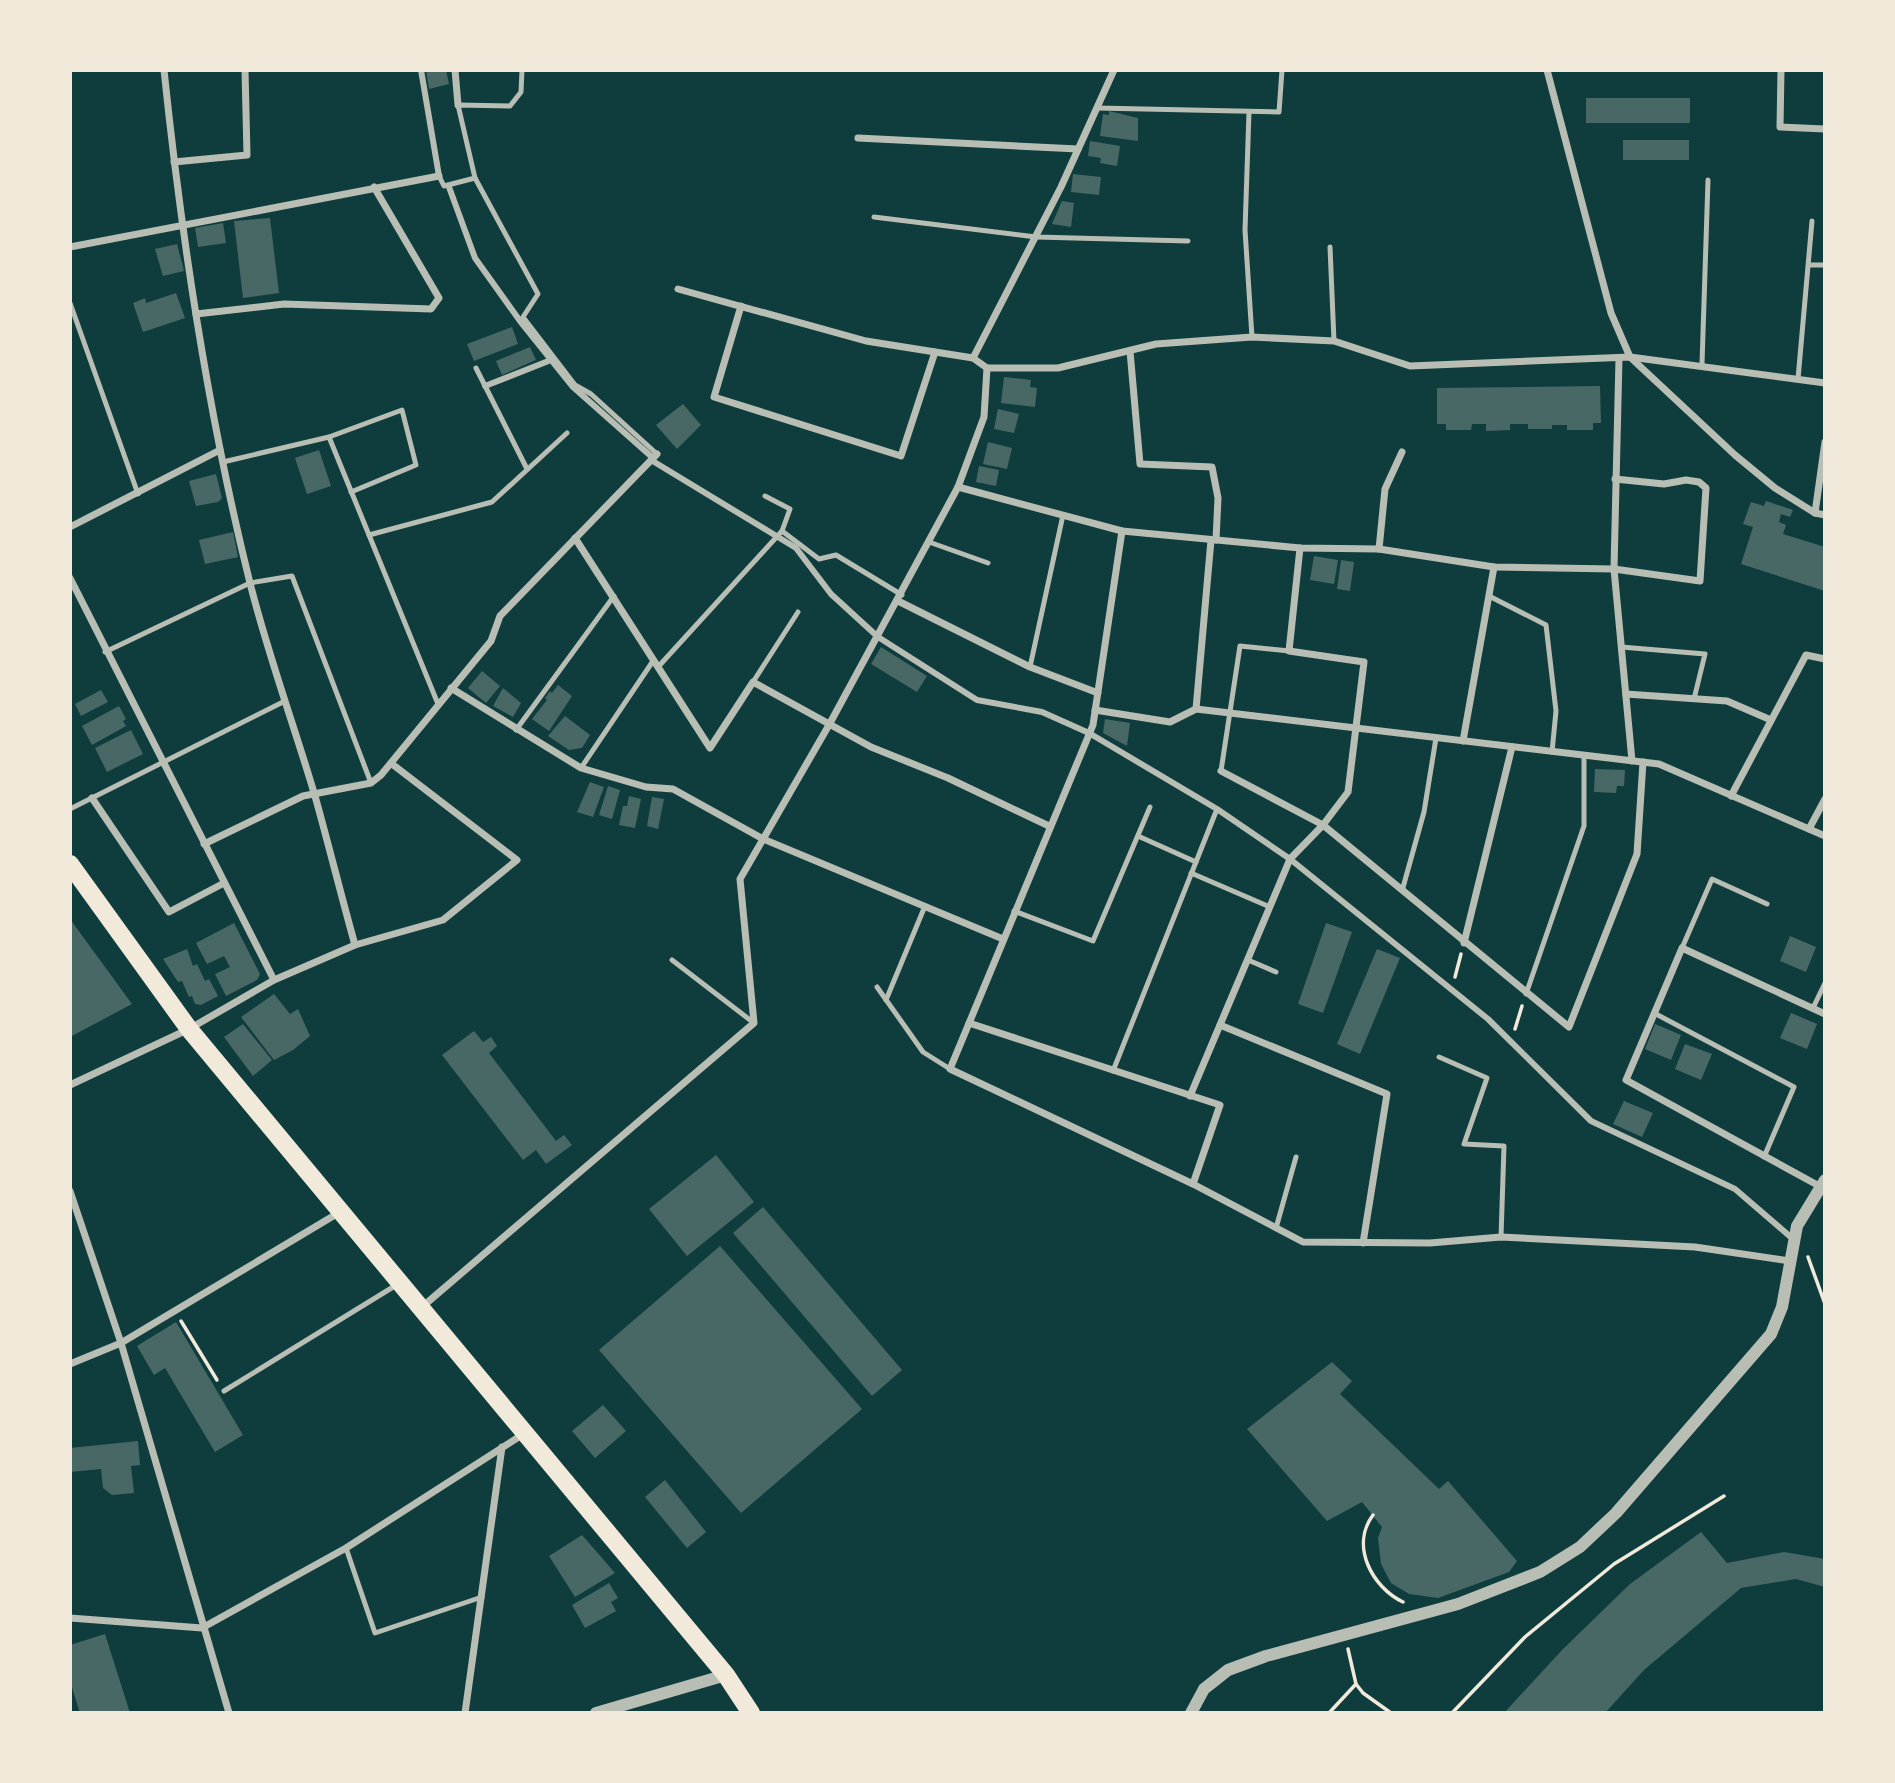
<svg xmlns="http://www.w3.org/2000/svg" width="1895" height="1783" font-family="'Roboto Condensed',sans-serif">
  <style>
    .building { fill: #486865 }
    .lines { fill: none; stroke-linecap: round; stroke-linejoin: round }
    .path { stroke: #f1e9da; stroke-width: 3.5 }
    .service { stroke: #b8beb3; stroke-width: 5 }
    .pedestrian { stroke: #b8beb3; stroke-width: 6 }
    .minor { stroke: #b8beb3; stroke-width: 7 }
    .tertiary { stroke: #b8beb3; stroke-width: 12 }
    .primary { stroke: #f1e9da; stroke-width: 18 }
  </style>
  <rect width="100%" height="100%" fill="#0f3d3e"/>
  <g class="building">
    <path d="M426,70H446L449,84L429,89Z"/>
    <rect x="1586" y="98" width="104" height="25"/>
    <path d="M1109,111L1138,118V141L1100,136L1103,114L1109,115Z"/>
    <rect x="1623" y="140" width="66" height="20"/>
    <path d="M1090,141L1120,146L1117,166L1100,163L1101,158L1088,156Z"/>
    <path d="M1073,174L1101,177L1099,195L1071,192Z"/>
    <path d="M1062,201L1074,203L1071,227L1052,224Z"/>
    <path d="M270,218L279,293L243,298L234,221Z"/>
    <path d="M223,223L226,243L198,247L195,228Z"/>
    <path d="M177,244L184,271L163,276L155,249Z"/>
    <path d="M176,293L185,318L143,332L133,303L145,298L146,303Z"/>
    <path d="M512,327L518,344L474,361L467,344Z"/>
    <path d="M530,347L536,360L502,375L496,361Z"/>
    <path d="M1004,377L1031,380L1030,387L1037,388L1035,407L1001,403Z"/>
    <path d="M1600,386L1601,423H1593V430H1567V425H1552V429H1528V424H1510V430L1486,431V424H1472L1471,430H1446V424H1437V388Z"/>
    <path d="M683,404L701,425L677,449L656,425Z"/>
    <path d="M998,409L1019,414L1014,433L994,429Z"/>
    <path d="M988,442L1012,448L1007,469L983,464Z"/>
    <path d="M319,450L331,486L307,494L295,458Z"/>
    <path d="M979,466L999,470L996,486L976,482Z"/>
    <path d="M216,474L222,498L218,502L196,506L189,481Z"/>
    <path d="M1766,501L1793,510L1790,517L1781,514L1779,522L1786,525L1783,534L1825,547V591L1741,564L1753,527L1743,524L1751,502L1764,506Z"/>
    <path d="M233,532L238,557L205,564L199,540Z"/>
    <path d="M1314,556L1338,560L1334,584L1310,580Z"/>
    <path d="M1341,560L1354,562L1350,591L1337,589Z"/>
    <path d="M881,647L927,676L917,692L871,664Z"/>
    <path d="M482,671L500,686L486,703L468,688Z"/>
    <path d="M558,685L572,696L549,731L532,719L547,700L545,698L550,691L552,693Z"/>
    <path d="M503,688L521,703L513,717L493,706Z"/>
    <path d="M101,690L108,702L81,716L75,704Z"/>
    <path d="M119,706L126,719L123,721L126,726L92,745L82,726Z"/>
    <path d="M565,716L590,735L582,748L569,750L548,736Z"/>
    <path d="M1105,719L1130,723L1127,746L1103,733Z"/>
    <path d="M131,730L143,754L107,772L95,748Z"/>
    <path d="M1595,769L1625,770L1624,786H1617L1616,793L1594,792Z"/>
    <path d="M590,782L604,787L593,817L577,812Z"/>
    <path d="M608,786L620,790L612,819L599,815Z"/>
    <path d="M629,796L641,799L635,828L619,825L623,806H627Z"/>
    <path d="M652,797L664,799L658,829L647,826Z"/>
    <path d="M70,919L132,1004L70,1037Z"/>
    <path d="M234,923L260,974L257,980L226,996L215,974L230,967L224,956L207,964L196,943Z"/>
    <path d="M1326,923L1352,932L1323,1013L1298,1004Z"/>
    <path d="M1790,936L1816,947L1806,972L1780,961Z"/>
    <path d="M187,949L193,966L197,964L205,981L209,979L218,996L201,1005L195,1004L192,996L189,997L182,981L178,982L163,959Z"/>
    <path d="M1377,949L1400,958L1360,1054L1337,1044Z"/>
    <path d="M274,994L290,1014L298,1009L310,1036L293,1050L274,1060L241,1017Z"/>
    <path d="M1791,1013L1817,1024L1807,1049L1780,1038Z"/>
    <path d="M243,1024L272,1060L253,1076L224,1037Z"/>
    <path d="M1655,1024L1681,1035L1671,1060L1645,1049Z"/>
    <path d="M474,1031L483,1042L491,1037L497,1046L489,1053L556,1141L564,1135L572,1145L546,1164L536,1150L523,1160L442,1055Z"/>
    <path d="M1685,1044L1712,1054L1701,1080L1675,1069Z"/>
    <path d="M1624,1101L1653,1113L1642,1137L1613,1124Z"/>
    <path d="M716,1155L754,1202L687,1256L649,1209Z"/>
    <path d="M763,1207L902,1370L872,1396L733,1233Z"/>
    <path d="M720,1246L862,1409L741,1513L599,1350Z"/>
    <path d="M176,1322L243,1435L215,1452L165,1368L154,1375L137,1346Z"/>
    <path d="M1332,1362L1352,1381L1340,1394L1439,1489L1448,1481L1517,1561L1509,1572L1438,1598L1409,1594L1391,1583L1381,1564L1378,1538L1382,1527L1362,1502L1327,1521L1247,1429Z"/>
    <path d="M603,1405L626,1431L595,1458L572,1431Z"/>
    <path d="M138,1441L140,1465L131,1466L134,1493L112,1495L103,1488L101,1469L70,1472V1448Z"/>
    <path d="M665,1480L706,1532L687,1548L645,1497Z"/>
    <path d="M1701,1532L1727,1563L1784,1552L1825,1559V1587L1796,1579L1741,1588L1644,1670L1605,1713H1504L1562,1650L1630,1584Z"/>
    <path d="M582,1535L615,1573L575,1597L549,1556Z"/>
    <path d="M609,1583L618,1598L611,1602L616,1611L585,1628L572,1605Z"/>
    <path d="M105,1634L130,1713H80L70,1681V1645Z"/>
  </g>
  <g class="lines">
    <g class="path">
      <path d="M1455,977L1461,954"/>
      <path d="M1515,1029L1522,1006"/>
      <path d="M1808,1257L1825,1304"/>
      <path d="M181,1321L217,1380"/>
      <path d="M1373,1515C1350,1546 1372,1587 1403,1602"/>
      <path d="M1356,1684L1363,1693L1391,1713"/>
      <path d="M1329,1713L1356,1684L1348,1649"/>
      <path d="M1452,1713L1525,1637L1614,1564L1724,1496"/>
    </g>
    <g class="service">
      <path d="M1097,108L1279,112L1282,70"/>
      <path d="M1249,112L1245,230L1252,337"/>
      <path d="M439,176L444,186L475,178L458,105L510,106L521,92L522,70"/>
      <path d="M475,178L538,294L523,317L575,385L591,394L657,454"/>
      <path d="M874,217L1036,237L1188,241"/>
      <path d="M1330,247L1334,341"/>
      <path d="M1809,265H1825"/>
      <path d="M70,303L138,494"/>
      <path d="M1702,364L1708,180"/>
      <path d="M476,368L527,469"/>
      <path d="M1798,379L1812,221"/>
      <path d="M329,437L438,704"/>
      <path d="M223,462L329,437L402,410L416,465L351,492"/>
      <path d="M765,496L790,509L782,531"/>
      <path d="M369,535L492,502L567,433"/>
      <path d="M929,542L988,563"/>
      <path d="M1489,596L1546,625L1556,711L1552,752"/>
      <path d="M1621,647L1705,654L1694,699"/>
      <path d="M105,652L250,583L292,576L371,783"/>
      <path d="M658,667L782,531L819,559L836,555L902,595"/>
      <path d="M1030,667L1063,515"/>
      <path d="M753,682L798,612"/>
      <path d="M516,730L614,596"/>
      <path d="M581,768L653,661"/>
      <path d="M1221,771L1240,646L1289,651"/>
      <path d="M70,809L283,702"/>
      <path d="M1138,836L1196,862"/>
      <path d="M1191,873L1270,907"/>
      <path d="M1402,891L1424,812L1436,738"/>
      <path d="M1014,911L1093,941L1150,807"/>
      <path d="M1682,948L1712,879L1767,904"/>
      <path d="M672,960L754,1023"/>
      <path d="M1248,960L1276,972"/>
      <path d="M877,987L923,1052L950,1069"/>
      <path d="M1526,994L1584,826V756"/>
      <path d="M886,1000L925,906"/>
      <path d="M1813,1008L1825,983"/>
      <path d="M1654,1013L1794,1087L1764,1157"/>
      <path d="M1439,1057L1487,1078L1464,1144L1504,1146L1501,1237"/>
      <path d="M1113,1071L1217,809"/>
      <path d="M1276,1228L1296,1157"/>
      <path d="M224,1391L398,1284"/>
      <path d="M346,1548L375,1633L482,1597"/>
    </g>
    <g class="pedestrian">
      <path d="M421,70L439,176"/>
      <path d="M449,187L475,258L520,321L573,387L653,458"/>
      <path d="M485,386L551,360"/>
      <path d="M651,460L796,548L831,594L878,637L977,700L1042,712L1089,733L1217,809L1290,859L1488,1019L1591,1121L1735,1189L1793,1239"/>
    </g>
    <g class="minor">
      <path d="M164,70C182,242 208,415 250,583C268,655 294,725 315,796C329,846 341,895 355,945"/>
      <path d="M455,70L458,105"/>
      <path d="M1547,70L1611,313L1630,357L1735,455L1775,488L1815,513L1825,515"/>
      <path d="M1781,70L1780,127L1825,129"/>
      <path d="M858,138L1078,149"/>
      <path d="M174,162L247,155L245,70"/>
      <path d="M70,247L439,176"/>
      <path d="M678,289L866,341L973,358L987,368H1058L1156,344L1252,337L1334,341L1410,366L1630,357L1825,383"/>
      <path d="M741,306L714,397L901,456L935,352"/>
      <path d="M196,314L284,304L431,309L439,298L374,187"/>
      <path d="M1130,351L1140,464L1212,467L1218,498L1216,540"/>
      <path d="M973,358L1061,187L1114,70"/>
      <path d="M1619,358L1614,569L1632,761"/>
      <path d="M958,487L1122,531L1300,548L1379,549L1494,567L1614,569L1700,581L1706,488L1699,482L1686,480L1664,484L1615,479"/>
      <path d="M1815,513L1825,442"/>
      <path d="M70,527L220,450"/>
      <path d="M1122,531L1093,725L950,1069L1193,1184L1303,1242L1430,1243L1501,1237L1695,1247L1790,1261"/>
      <path d="M575,538L710,748L753,682L871,747L948,778L1049,826"/>
      <path d="M1379,549L1385,489L1402,452"/>
      <path d="M70,578L274,980"/>
      <path d="M898,601L1030,667L1098,693"/>
      <path d="M451,688L581,768L646,787L673,789L763,839L1003,939"/>
      <path d="M1626,694L1727,701L1771,720"/>
      <path d="M1196,709L1211,540"/>
      <path d="M1095,710L1170,722L1196,709L1659,764L1825,836"/>
      <path d="M1463,741L1494,567"/>
      <path d="M1221,771L1323,825L1569,1027L1637,854L1643,762"/>
      <path d="M1731,796L1806,655L1825,659"/>
      <path d="M92,798L169,912L224,883"/>
      <path d="M1809,829L1825,799"/>
      <path d="M204,844L303,796L371,783L381,775L491,641L500,616L657,454"/>
      <path d="M1464,943L1512,747"/>
      <path d="M969,1023L1220,1105L1193,1184"/>
      <path d="M1220,1025L1387,1094L1363,1243"/>
      <path d="M70,1085L189,1029L274,980L355,945L443,920L517,860L392,764"/>
      <path d="M1190,1096L1290,859L1323,825L1348,792L1364,662L1289,651L1300,548"/>
      <path d="M1821,1187L1626,1080L1682,948L1825,1014"/>
      <path d="M70,1191L121,1343L229,1713"/>
      <path d="M422,1307L754,1023L740,879L829,725L958,487L984,417L987,368"/>
      <path d="M70,1364L121,1343L340,1212"/>
      <path d="M70,1618L202,1628L346,1548L525,1433"/>
      <path d="M465,1713L502,1447"/>
    </g>
    <g class="tertiary">
      <path d="M596,1713L726,1675"/>
      <path d="M1191,1713L1204,1689L1228,1670L1266,1656L1458,1604L1540,1572L1580,1547L1616,1513L1771,1334L1782,1307L1797,1226L1825,1180"/>
    </g>
    <path class="primary" d="M70,864L189,1029L726,1675L751,1713"/>
  </g>
  <rect width="1895" height="1783" fill="none" stroke="#f1e9da" stroke-width="144"/>
</svg>
